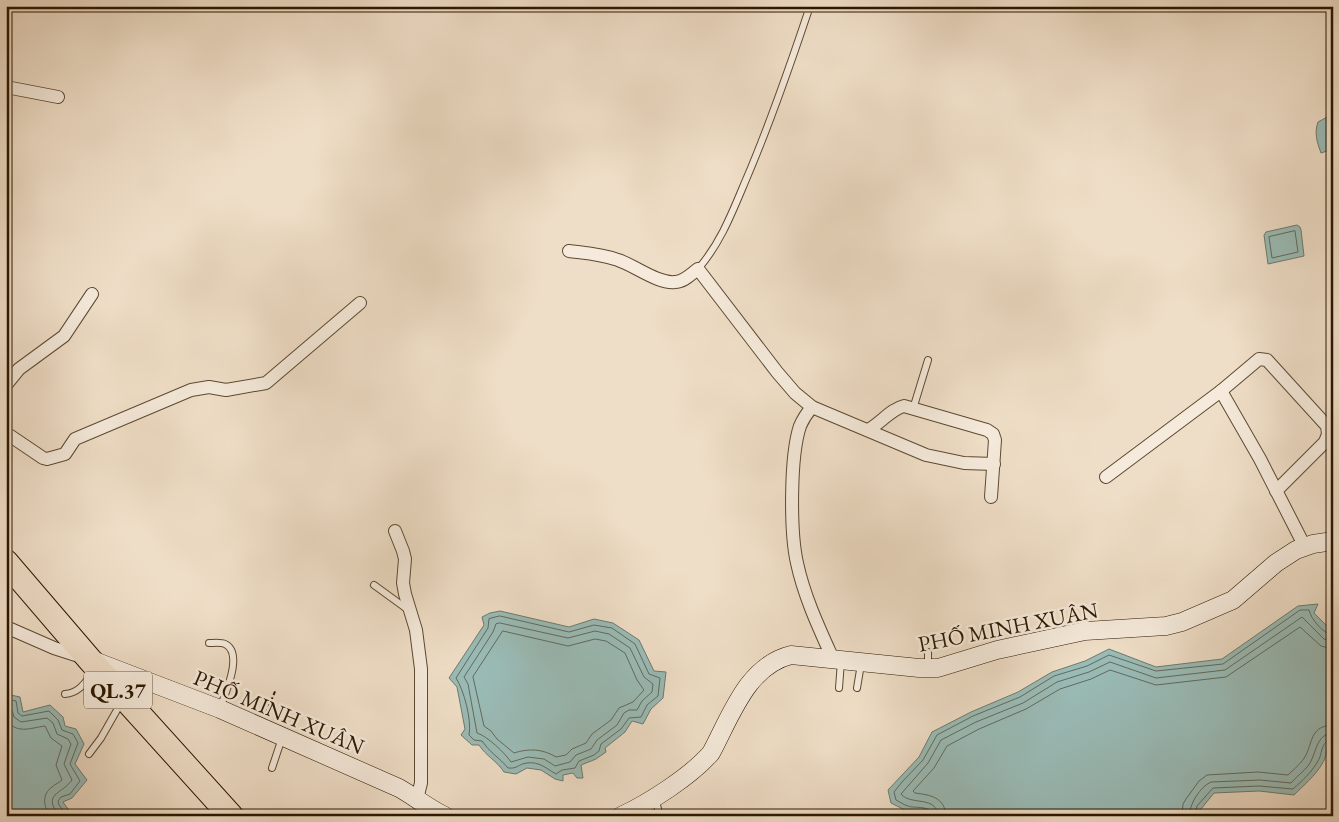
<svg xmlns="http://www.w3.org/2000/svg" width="1339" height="822" font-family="'EB Garamond',serif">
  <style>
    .water { fill: #9abcb7; stroke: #6e7a6e }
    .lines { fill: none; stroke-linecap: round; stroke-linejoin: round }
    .shore { stroke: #626a5c; stroke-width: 1 }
    .lane-casing { stroke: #5c4932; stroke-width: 8 }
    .street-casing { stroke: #5c4932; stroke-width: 14 }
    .secondary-casing { stroke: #2b1700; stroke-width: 19 }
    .highway-casing { stroke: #2b1700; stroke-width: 26 }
    .path { stroke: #2b1700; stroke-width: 2; stroke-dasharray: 4 2.5; stroke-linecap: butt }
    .lane { stroke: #f5eadb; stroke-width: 6 }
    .street { stroke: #f5eadb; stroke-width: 12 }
    .secondary { stroke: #f5eadb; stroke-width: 18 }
    .highway { stroke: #efdec7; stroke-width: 24 }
    .labels { text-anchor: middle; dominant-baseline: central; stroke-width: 5; stroke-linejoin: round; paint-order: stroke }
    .shield { fill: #f5eadb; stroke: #685642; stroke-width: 1 }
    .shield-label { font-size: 21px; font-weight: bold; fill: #2b1700 }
    .street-label { font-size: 22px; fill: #2b1700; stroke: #f5eadb }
  </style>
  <rect width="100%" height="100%" fill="#efdec7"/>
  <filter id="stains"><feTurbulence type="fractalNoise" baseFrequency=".004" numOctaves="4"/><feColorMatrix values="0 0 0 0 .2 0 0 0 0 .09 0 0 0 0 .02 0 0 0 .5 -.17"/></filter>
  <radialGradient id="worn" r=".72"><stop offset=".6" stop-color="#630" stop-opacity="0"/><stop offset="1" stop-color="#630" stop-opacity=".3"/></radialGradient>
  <g class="water">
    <path d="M1333,114V149L1321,153C1317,142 1314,133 1318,122Z"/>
    <path d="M1297,225L1300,227L1301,230L1304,256L1268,264L1264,235L1266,232Z"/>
    <path d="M1318,604L1314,613L1333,632V743C1325,748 1327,757 1322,764C1315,776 1304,785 1294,795L1259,791L1214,793L1201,809L1200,816H933L926,813L907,811L891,803L888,790L919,757L932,732L971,712L1018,692L1052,672L1085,661L1109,649L1156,667L1222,659L1298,606Z"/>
    <path d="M500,611L569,627L594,619L613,623L639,640L654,671L666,672L663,698L651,709L643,724L632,721L625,732L605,748L606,752L596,759L581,765L583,778H577L573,773L563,775V781L555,779L541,770L527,768L516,774L504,772C497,761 486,756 479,745H472L461,735L465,729L457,687L449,678L484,625L482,617L490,613Z"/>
    <path d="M6,694L20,697L23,712L50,705L63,717L65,726L76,729L84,744L75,764L87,780L72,798L63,802L73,816H6Z"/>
  </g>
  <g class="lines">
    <g class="shore">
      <path d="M1295,231L1298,252L1272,258L1269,237Z"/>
      <path d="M500,616L569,632L594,625L612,628L635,644L649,674L660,678L658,696L647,705L641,717L629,718L621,729L601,744L599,751L594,755L579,761L575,768L562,770L556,774C547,769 539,761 527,763C518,764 518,769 508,768C500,758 489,752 482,741L474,740L469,735C472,721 464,690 456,678L488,628L489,619Z"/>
      <path d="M500,623L568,638L595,631L609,634L630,648L644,677L653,684L652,692L642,701L637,710H629L624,713L617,725L597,740L591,749L576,755L570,762L555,766L544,759L528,757L511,762C505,753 487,736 477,733L468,684L464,677L493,632L496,624Z"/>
      <path d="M503,631L568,646L595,639L606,641L625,653L637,680L644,690L633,702L619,708L611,720L592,734L586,743L572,749L566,755L556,757C543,749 529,748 514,753L497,739L491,731L484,726L473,677Z"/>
      <path d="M6,699L16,701L18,713L22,716L49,711L58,720L62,730L73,734L78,743L70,764L80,781L70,794L61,797L58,801L59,805L67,816"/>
      <path d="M6,705L11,707L14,717L21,722L47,718L53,723L57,734L68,739L71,744L64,764L72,780C61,795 42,793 59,816"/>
      <path d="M6,719C16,735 30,728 45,726L51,738L62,746L56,765L62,780C59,783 55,784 52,787C42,794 43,806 50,816"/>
      <path d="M932,816C930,804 916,809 908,806C904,805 900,802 896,800L894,792L902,782L923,760L937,735L973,716L1020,697L1054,676L1087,666L1109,655L1156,671L1223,664L1300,610H1309C1311,619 1323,634 1333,635"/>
      <path d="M938,816C937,795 911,806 901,794L928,763L941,740L976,722L1023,703L1057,682L1089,672L1110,662L1156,678L1225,670L1302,617L1324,639L1333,642"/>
      <path d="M946,816C945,797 930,795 915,793L913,791L934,768L947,746L979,729L1026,709L1060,689L1091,679L1110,670L1156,685L1226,677L1300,627L1321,646L1333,649"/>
      <path d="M1182,816L1183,804L1186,799L1199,781L1207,775L1258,772L1288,775C1294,769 1302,763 1306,755C1313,740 1311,726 1333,725"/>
      <path d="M1189,816C1190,803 1200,787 1211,782L1260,780L1291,783C1296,777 1303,772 1308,766C1317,754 1315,734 1333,733"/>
      <path d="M1195,816L1197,806L1213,788L1259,786L1293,789C1302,781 1312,772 1318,761C1323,753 1320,741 1333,739"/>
    </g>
    <defs>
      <g id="lane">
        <path d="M698,269C720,244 732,213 745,182C770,124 790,66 810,6"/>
        <path d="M913,409L928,360"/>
        <path d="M374,585L407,609"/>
        <path d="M209,643C214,643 221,642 225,644C244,653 225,694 220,708"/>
        <path d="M928,667V652"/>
        <path d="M839,688L841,661"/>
        <path d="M857,688L861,664"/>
        <path d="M65,694C80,693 86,681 95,670"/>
        <path d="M89,754L101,738L121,703"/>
        <path d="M272,768L282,738"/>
        <path d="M655,798L660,816"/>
      </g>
      <g id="street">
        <path d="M6,87L58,97"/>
        <path d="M569,251C585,253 602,254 618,260C634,265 658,284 675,282C684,282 691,274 698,269L777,372L795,393L812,407L926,455L964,463L994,464"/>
        <path d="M6,385L19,369L64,336L92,294"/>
        <path d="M1221,391L1260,459L1305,547"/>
        <path d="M812,407C807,413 803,419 800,426C790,456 790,532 797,563C804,596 819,628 833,659"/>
        <path d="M868,430C881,423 891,409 904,406L987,430L993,434L995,440L991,497"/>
        <path d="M6,433L43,458L47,459L65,454L75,439L191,390L209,387L226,390L266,383L360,303"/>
        <path d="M1106,477L1221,391L1259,359L1267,360L1327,426L1328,434L1325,442L1276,491"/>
        <path d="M395,531L403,551L405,559L403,583L405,594L416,630L421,669V783L417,799"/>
        <path d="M6,627L54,648L85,658"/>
      </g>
      <g id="secondary">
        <path d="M92,660L220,709L399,788C415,797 428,808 445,816"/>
        <path d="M621,816C649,803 691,776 711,753C731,716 747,666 791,655L919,668H938L997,650L1085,631L1166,626L1182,622L1233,600L1276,563L1296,550L1313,544L1333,541"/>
      </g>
      <path id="highway" d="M6,562L90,660L231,816"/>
    </defs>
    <use href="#lane" class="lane-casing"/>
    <use href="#street" class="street-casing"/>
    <use href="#secondary" class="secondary-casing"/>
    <use href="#highway" class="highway-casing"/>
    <path class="path" d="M266,713L276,689"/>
    <use href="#lane" class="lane"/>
    <use href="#street" class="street"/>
    <use href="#secondary" class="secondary"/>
    <use href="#highway" class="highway"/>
  </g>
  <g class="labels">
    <rect class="shield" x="84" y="671.5" width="68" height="37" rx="4"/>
    <g class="shield-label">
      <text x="118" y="690">QL.37</text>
    </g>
    <g class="street-label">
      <text transform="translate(1008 627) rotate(-11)">PHỐ MINH XUÂN</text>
      <text transform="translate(279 712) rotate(23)">PHỐ MINH XUÂN</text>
    </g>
  </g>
  <rect width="1339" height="822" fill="none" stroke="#efdec7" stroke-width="25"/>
  <rect x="8" y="8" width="1324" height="807" fill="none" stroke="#2b1700" stroke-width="2.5"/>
  <rect x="12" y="12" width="1314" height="797" fill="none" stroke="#2b1700"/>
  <rect width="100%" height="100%" filter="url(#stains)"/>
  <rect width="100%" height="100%" fill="url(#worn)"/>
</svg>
